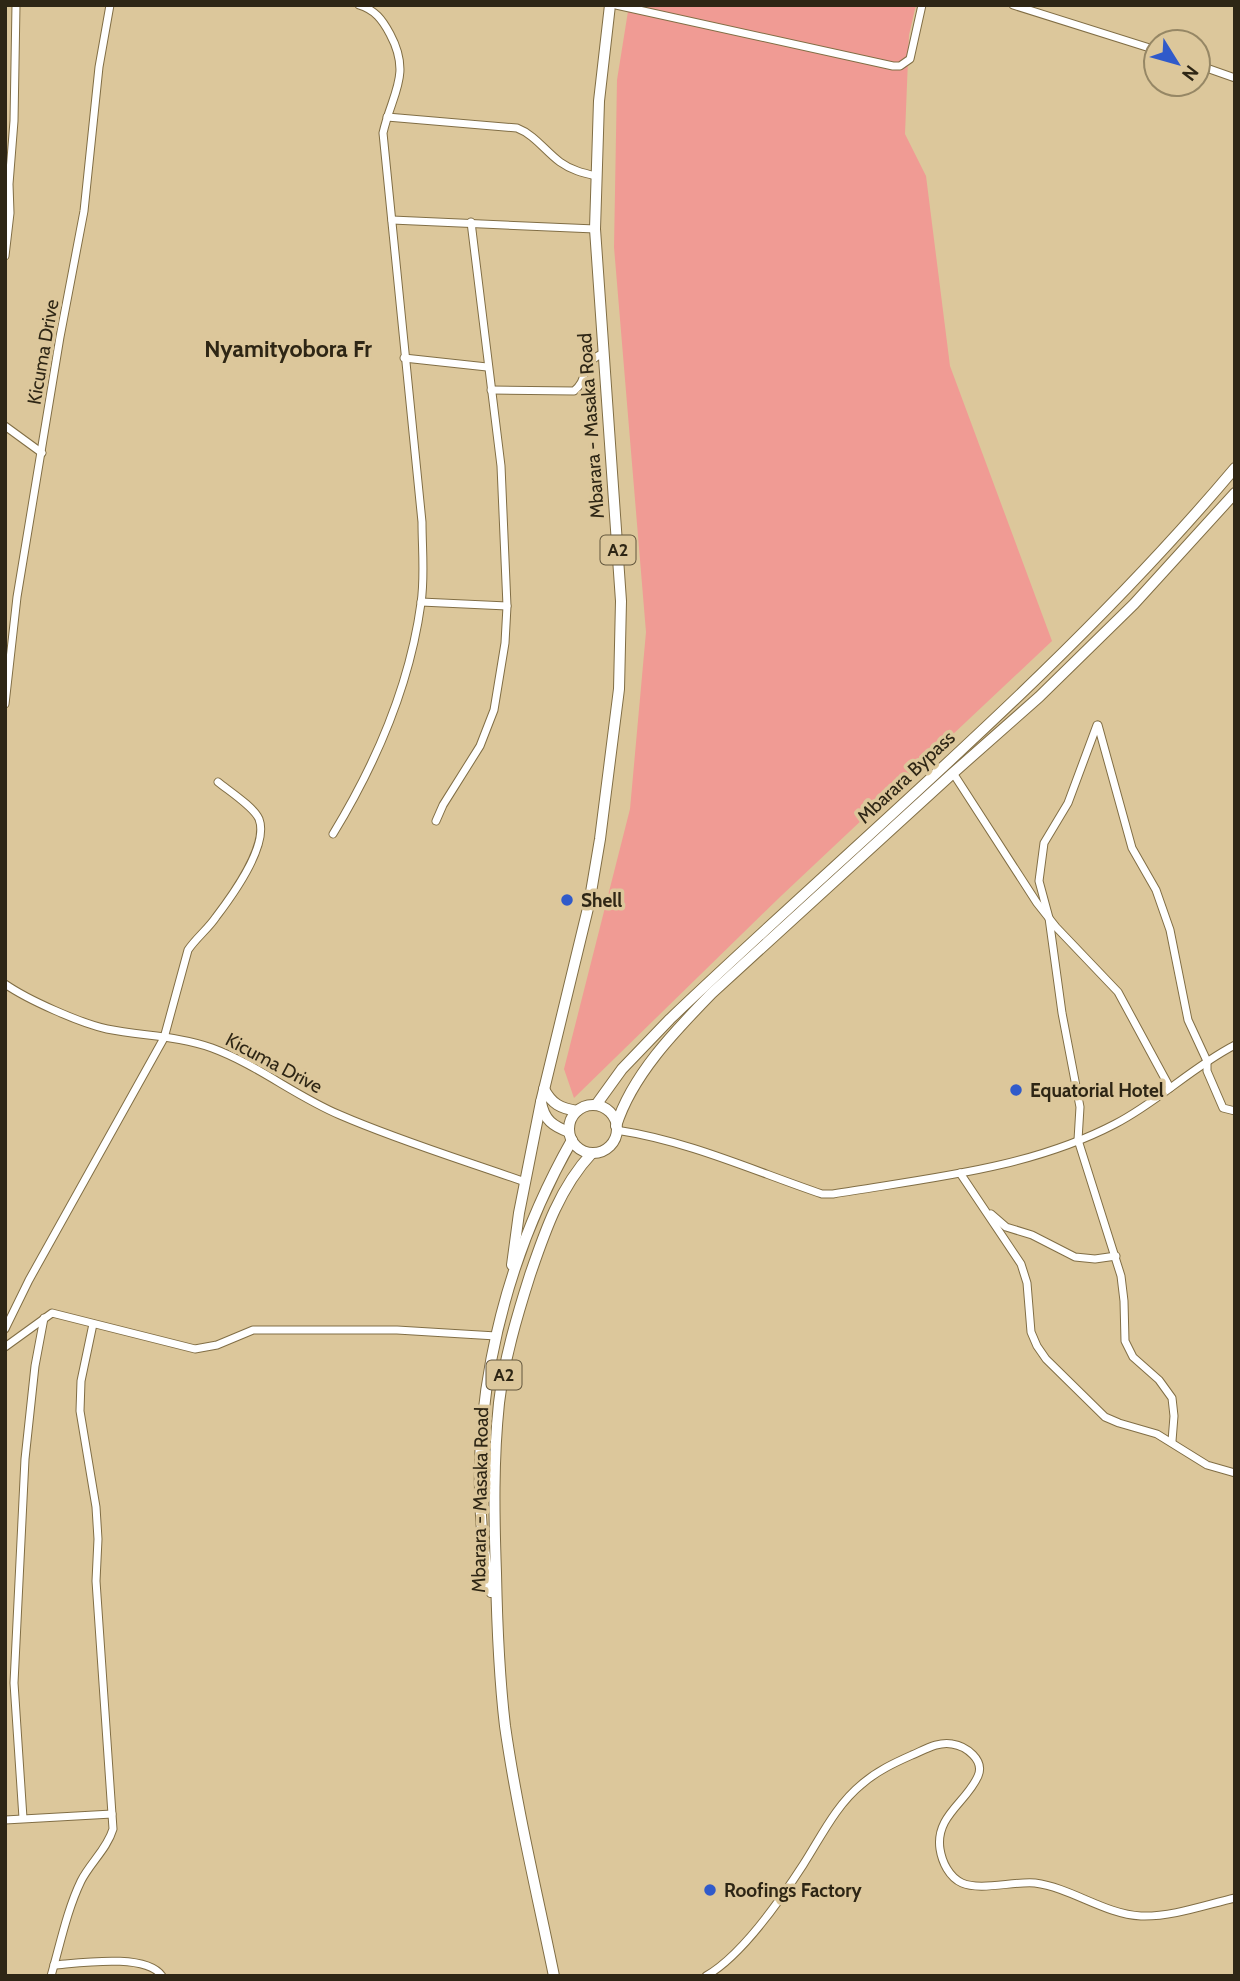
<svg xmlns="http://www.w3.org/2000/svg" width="1240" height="1981" font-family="Cabin,sans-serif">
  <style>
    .green { fill: #f09b94 }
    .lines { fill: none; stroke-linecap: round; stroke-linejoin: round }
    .minor-casing { stroke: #816e45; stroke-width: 9 }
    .primary-casing { stroke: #816e45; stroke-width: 12 }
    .trunk-casing { stroke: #816e45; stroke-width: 12 }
    .minor { stroke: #fff; stroke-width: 7 }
    .primary { stroke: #fff; stroke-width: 10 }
    .trunk { stroke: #fff; stroke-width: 10 }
    .poi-dot { fill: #305aca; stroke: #dcc79b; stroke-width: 2.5 }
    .labels { text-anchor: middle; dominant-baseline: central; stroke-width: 7; stroke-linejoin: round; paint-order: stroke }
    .shield { fill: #dcc79b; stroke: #62563d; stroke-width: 2 }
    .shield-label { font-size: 18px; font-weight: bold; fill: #2e2615 }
    .street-label { font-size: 19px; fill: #2e2615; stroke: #dcc79b }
    .poi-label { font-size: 19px; font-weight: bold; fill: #2e2615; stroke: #dcc79b; text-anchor: start }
    .quarter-label { font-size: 23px; font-weight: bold; fill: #2e2615; stroke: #dcc79b }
  </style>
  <rect width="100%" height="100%" fill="#dcc79b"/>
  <path class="green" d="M629,5H916L909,35L905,134L926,176L950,366L1052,641L780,897L574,1098L564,1069L630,809L646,632L614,247L617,80Z"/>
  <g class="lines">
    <defs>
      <g id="minor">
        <path d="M616,5L893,66H900L910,59L922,5"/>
        <path d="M1013,5L1156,50"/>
        <path d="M1198,65L1235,78"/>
        <path d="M387,117L517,128C535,135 544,150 560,162C571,170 583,173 596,176"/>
        <path d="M392,220L595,229"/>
        <path d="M5,256L10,213L9,184L14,121L16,5"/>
        <path d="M404,358L487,367"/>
        <path d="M491,390L574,391C591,377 576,367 603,353"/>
        <path d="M5,426L42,453"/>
        <path d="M421,602L507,606"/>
        <path d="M5,704L17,597L60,337L84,211L99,67L110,5"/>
        <path d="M1097,725L1068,803L1044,843L1039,881L1049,918L1062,1013L1080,1107L1078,1140L1121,1276L1124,1301L1125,1341L1133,1357L1159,1380L1172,1398L1174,1416L1172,1441"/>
        <path d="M1098,725L1132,848L1156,890L1170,930L1188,1020L1207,1061V1071L1223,1108L1235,1111"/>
        <path d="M953,773L1037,903L1056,927L1118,992L1170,1088"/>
        <path d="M436,821L443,805L480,746L494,710L505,643L507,606L501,466L471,222"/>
        <path d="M333,834C375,765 410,684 421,603C425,577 422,549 422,522L383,133C392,93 412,75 390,34C382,19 375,10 359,5"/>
        <path d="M5,984C28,1000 80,1023 107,1029C142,1036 179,1036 212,1048C258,1065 295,1096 340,1115C400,1141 463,1160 525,1182"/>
        <path d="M616,1130C689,1141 754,1171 822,1194H833C928,1178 1029,1169 1115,1124C1158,1102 1192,1067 1235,1045"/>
        <path d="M960,1173L1021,1264L1027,1283L1031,1332L1037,1346L1046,1359L1105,1417L1119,1423L1157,1434L1207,1465L1235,1473"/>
        <path d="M991,1214L1006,1227L1032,1235L1075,1257L1095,1259L1116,1256"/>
        <path d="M5,1329L29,1280L164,1038L188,950C196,938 208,929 216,917C232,896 269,845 259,819C254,807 229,791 218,782"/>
        <path d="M5,1347L52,1313L195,1349L217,1345L253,1330H397L496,1336"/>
        <path d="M23,1818L14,1683L25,1459L35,1366L44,1318"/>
        <path d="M5,1820L112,1814"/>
        <path d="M54,1965C80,1963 146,1953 162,1976"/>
        <path d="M51,1976C60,1945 67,1910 81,1881C90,1863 107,1849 113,1829L96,1581L98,1539L96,1507L80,1411L81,1381L93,1324"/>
        <path d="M706,1976C741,1956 781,1899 803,1865C821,1837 836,1805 862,1784C877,1771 894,1763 912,1755C924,1750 939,1741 952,1744C966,1746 985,1760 978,1776C967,1802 935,1816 940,1849C942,1862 949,1877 962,1883C980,1891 1014,1881 1035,1883C1072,1888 1104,1914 1141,1916C1172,1917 1205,1905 1235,1898"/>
      </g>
      <g id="primary">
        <path d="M544,1089C552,1104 560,1108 577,1111"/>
        <path d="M569,1132C553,1126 544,1120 541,1102L589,904L600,839L619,689L621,601L595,229L599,101L610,5"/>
      </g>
      <g id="trunk">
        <path d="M596,1105L622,1069L670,1019C860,838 1065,670 1235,468"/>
        <circle cx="593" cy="1129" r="24"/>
        <path d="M616,1126C632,1075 675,1031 712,993L953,773L1039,697L1134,604L1235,493"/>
        <path d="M512,1265L519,1213L541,1102"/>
        <path d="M491,1592C460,1440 496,1274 572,1140"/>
        <path d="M554,1976C537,1893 517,1810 505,1726C499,1675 497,1624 496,1573C494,1516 493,1460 499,1403C504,1360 517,1316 530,1275C545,1231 560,1187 592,1153"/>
      </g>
    </defs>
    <use href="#minor" class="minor-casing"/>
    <use href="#primary" class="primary-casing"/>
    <use href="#trunk" class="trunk-casing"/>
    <use href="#minor" class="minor"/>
    <use href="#primary" class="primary"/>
    <use href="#trunk" class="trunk"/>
  </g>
  <g class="poi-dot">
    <circle cx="567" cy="900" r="7"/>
    <circle cx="1016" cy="1090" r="7"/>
    <circle cx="710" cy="1890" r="7"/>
  </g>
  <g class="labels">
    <g class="shield">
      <rect x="600.5" y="535.5" width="35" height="29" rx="5"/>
      <rect x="486.5" y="1360.5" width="35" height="29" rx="5"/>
    </g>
    <g class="shield-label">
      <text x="618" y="550">A2</text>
      <text x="504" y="1375">A2</text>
    </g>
    <g class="street-label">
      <text transform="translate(43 352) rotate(-80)">Kicuma Drive</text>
      <text transform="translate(591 426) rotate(-94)">Mbarara - Masaka Road</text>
      <text transform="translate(906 777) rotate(-43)">Mbarara Bypass</text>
      <text transform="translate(274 1063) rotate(28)">Kicuma Drive</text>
      <text transform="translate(480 1500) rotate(-89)">Mbarara - Masaka Road</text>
    </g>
    <g class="poi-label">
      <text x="581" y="900">Shell</text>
      <text x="1030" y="1090">Equatorial Hotel</text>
      <text x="724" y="1890">Roofings Factory</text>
    </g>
    <g class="quarter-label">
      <text x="288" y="349">Nyamityobora Fr</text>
    </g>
  </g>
  <rect width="1240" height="1981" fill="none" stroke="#2e2615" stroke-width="14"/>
  <g transform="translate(1177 63) rotate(127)"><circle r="33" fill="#dcc79b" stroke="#968765" stroke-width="2"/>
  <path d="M0-5L12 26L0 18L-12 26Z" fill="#305aca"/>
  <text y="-10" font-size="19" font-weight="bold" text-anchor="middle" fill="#2e2615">N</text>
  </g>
</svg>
